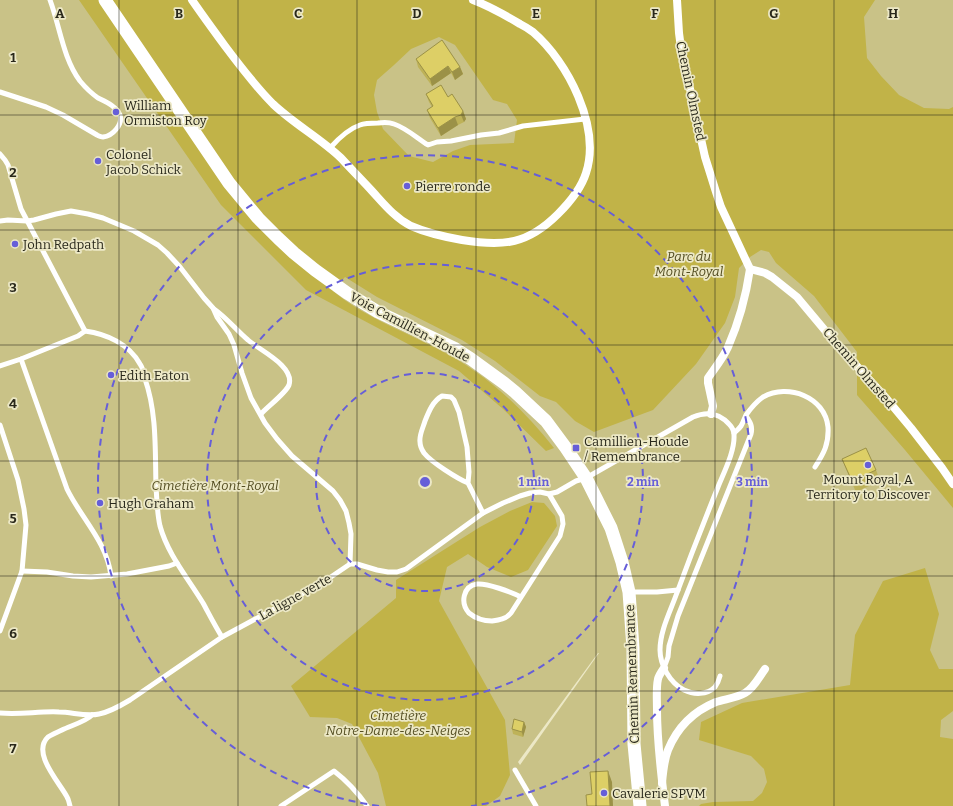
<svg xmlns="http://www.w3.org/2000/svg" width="953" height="806" font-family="Bitter,serif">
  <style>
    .green { fill: #c9c287; fill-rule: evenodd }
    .forest { fill: #c1b348; fill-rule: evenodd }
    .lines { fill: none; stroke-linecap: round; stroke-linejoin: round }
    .service { stroke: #fff; stroke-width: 5 }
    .pedestrian { stroke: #fff; stroke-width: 8 }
    .tertiary { stroke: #fff; stroke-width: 13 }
    .wall { fill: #beb258 }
    .shaded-wall { fill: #9b9147 }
    .building { fill: #ddcf66; stroke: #9b9147 }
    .grid { fill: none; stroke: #29281b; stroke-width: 1; stroke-opacity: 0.55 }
    .ring { fill: none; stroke: #665ed8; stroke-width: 2; stroke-dasharray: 7 5 }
    .poi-dot { fill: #665ed8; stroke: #ece8c6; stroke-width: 1.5 }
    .labels { text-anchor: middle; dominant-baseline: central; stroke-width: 3.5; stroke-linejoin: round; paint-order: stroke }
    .street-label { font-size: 13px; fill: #29281b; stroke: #ece8c6 }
    .poi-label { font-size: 13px; fill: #29281b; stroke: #ece8c6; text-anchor: start }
    .park-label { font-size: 13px; font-style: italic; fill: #544e22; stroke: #ece8c6 }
    .grid-label { font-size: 13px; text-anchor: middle; font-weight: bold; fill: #29281b; stroke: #ece8c6; stroke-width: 3.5; stroke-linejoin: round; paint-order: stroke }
    .centre { fill: #665ed8; stroke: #ece8c6; stroke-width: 2 }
    .ring-label { font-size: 12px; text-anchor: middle; font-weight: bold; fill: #665ed8; stroke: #ece8c6; stroke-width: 3.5; stroke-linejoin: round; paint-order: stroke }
  </style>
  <rect width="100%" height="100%" fill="#ece8c6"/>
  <path class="green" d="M0,0H953V806H0ZM598,653H599L520,765L518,762Z"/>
  <g class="forest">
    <path d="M79,0H875L864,17L867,58L881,76L899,95L924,108L949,109L953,107V508L905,450L857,395V352L814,296L776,263L769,252L761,250L750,257L739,268L735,297L725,323L696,364L653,410L594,432L575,421L556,402L540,396L495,361L462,340L377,297L345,277L333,291C363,316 401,330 436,348C484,372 521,406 554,448L546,451L503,409L459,371L306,290L221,205ZM439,37L455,45L493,100L507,104L517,120L514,143L470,145L453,151L433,162L409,156L383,129L377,112L374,95L377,80L394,65L411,49Z"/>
    <path d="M532,502L544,503L555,516L557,526L528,570L511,577L487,567L468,554L447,567L439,601L505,720L510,775L500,796L486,806H386L378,773L352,724L337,718L310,717L291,686L396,598V580L480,527L510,511Z"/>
    <path d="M925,568L939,614L930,650L939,669H953V711L941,720L940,737L953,739V806H699L701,804L713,802L753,801L762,793L767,782L764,769L751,756L699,740L701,722L742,703L850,685L855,635L883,581Z"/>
  </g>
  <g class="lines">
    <g class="service">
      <path d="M0,92L46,107L63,115L97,135C98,136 102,137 103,137C113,136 123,124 120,115C116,106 106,102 98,98C91,93 85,87 80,81C63,58 60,27 50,0"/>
      <path d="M330,148C338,139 348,129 360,125C365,123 372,123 378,123C384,122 389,122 394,124C406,128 417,138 428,145L437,142L451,141L481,135L499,133L523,126L585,119"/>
      <path d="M0,154L5,160L8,165L21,209L85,331"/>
      <path d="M0,221L8,220L27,221L34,220L56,214L71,211L88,214L103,218L134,231L158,245L167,253L180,267L204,298L213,308L217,317L229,334L234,345L242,373L251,398L265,423L277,439L292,456L333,491L340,500L346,511L349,523L351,534L350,564"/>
      <path d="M214,309C227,318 236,330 248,340C259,350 295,366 289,385C286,393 267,407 261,414"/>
      <path d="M21,359L67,489C81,518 107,542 111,576"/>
      <path d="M0,366L21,359L78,336L85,331C107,334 129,344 140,364C143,368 144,374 145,379C157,413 155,451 156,487C157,500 157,513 160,526C168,555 188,578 203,603C209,614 215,626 222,637"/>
      <path d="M0,425L18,480L24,509L26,525L22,571L0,631"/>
      <path d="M734,433C736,431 739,429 741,426C743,423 744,419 746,415C751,408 756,402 763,397C788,383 825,397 828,427C829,444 824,453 815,467"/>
      <path d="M468,483C458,479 431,462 424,453C422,450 420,446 420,442C419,435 423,428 425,421C429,411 433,401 442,396L451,397L454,400L459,412L467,447L469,472L468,483L483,513"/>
      <path d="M22,571L47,572L73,576L91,577L127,574L169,566L177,563"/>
      <path d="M629,592H657L678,590"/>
      <path d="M521,597C511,592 487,583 477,584C463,586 460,603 469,613C475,618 484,621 492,621C499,620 506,619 511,613L560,536L563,524L562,516L549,494"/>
      <path d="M664,668L668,657L669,646L678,616L751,434C753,426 750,422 746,416"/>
      <path d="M0,713C20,715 39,711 59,712C72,712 86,717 99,714C110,712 120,706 130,700L222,637L322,583L350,564H357L377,570L388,572H397L406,569L483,513L503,503L520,496L530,493L540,492L549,494L557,492L576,481L586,478L693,417C707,411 719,413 729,424C732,427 734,431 734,435C735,451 724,472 718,487C703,524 689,560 675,598C669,614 660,632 660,650C660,665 670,683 684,690C694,695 707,695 715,687C718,683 719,680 720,676"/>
      <path d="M515,770L536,806"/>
      <path d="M70,806C69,803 69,800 67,797C60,783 31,753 48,737C52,734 58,732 62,730C70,726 87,721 92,715"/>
      <path d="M281,806L334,771C347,781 358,793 367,806"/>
    </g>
    <g class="pedestrian">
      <path d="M192,0C203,16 214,31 225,46C240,66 255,86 273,104C294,124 320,138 341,158C351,169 362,180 372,191C384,204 395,218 411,226C427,233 445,237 462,240C504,247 528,244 558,214C570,202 581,189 586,173C601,127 568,62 533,32C529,29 524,26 520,24C505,15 489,6 473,0"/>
      <path d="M677,0L679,33L681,48L705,157L716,192L721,207L750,269L765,273L772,277L797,297L833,340L886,398L911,428L942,468L953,484"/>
      <path d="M711,414L713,406L708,383V378C715,368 723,358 728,347C739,322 746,296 750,269"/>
      <path d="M664,668C662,671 659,675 658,679C656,688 657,700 657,710C657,742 661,774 665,806"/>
      <path d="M662,783C663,772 664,760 668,750C677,728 694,711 716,702C725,699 736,698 745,693C754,688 759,677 765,669"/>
    </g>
    <path class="tertiary" d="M105,0L229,183L258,218L278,238L294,253L315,270L347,293L378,312L454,348L471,359L504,383L515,392L546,421L566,448L586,478L611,528L622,562L629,592L633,648L634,744L640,806"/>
  </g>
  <g class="wall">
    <path d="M416,59L460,67L463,74L455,80L451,73L432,86L418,67Z"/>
    <path d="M426,94L448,97L463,111L466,119L464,122L458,125L441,136L430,118L427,110L432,107L429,102Z"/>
    <path d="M842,459L876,470L880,481L856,492L846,469Z"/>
    <path d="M524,722L526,727L523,737L513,734L512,729Z"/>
  </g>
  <g class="shaded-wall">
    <path d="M448,66L451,73L432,86L430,79Z"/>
    <path d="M460,67L463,74L455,80L452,72Z"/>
    <path d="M463,111L466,119L464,122L461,115Z"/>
    <path d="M455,117L458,125L441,136L438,128Z"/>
    <path d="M524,722L526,727L523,737L522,732Z"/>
    <path d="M608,771L612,782L613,806H610Z"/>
  </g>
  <g class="building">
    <path d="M442,40L460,67L452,72L448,66L430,79L416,59Z"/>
    <path d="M441,85L448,97L452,94L463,111L461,115L455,117L438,128L427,110L433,106L426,94Z"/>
    <path d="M866,448L876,470L852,481L842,459Z"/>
    <path d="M514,719L524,722L522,732L512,729Z"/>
    <path d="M608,771L610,806H587L586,795L592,794L590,772Z"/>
  </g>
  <path class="grid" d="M119,0V806M238,0V806M357,0V806M476,0V806M596,0V806M715,0V806M834,0V806M0,115H953M0,230H953M0,345H953M0,461H953M0,576H953M0,691H953"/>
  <g class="ring">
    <circle cx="425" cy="482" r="109"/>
    <circle cx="425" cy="482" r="218"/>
    <path d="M379 806A327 327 0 1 1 471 806"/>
  </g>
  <g class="poi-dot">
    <circle cx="116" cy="112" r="4"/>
    <circle cx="98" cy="161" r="4"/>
    <circle cx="407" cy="186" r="4"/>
    <circle cx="15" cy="244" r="4"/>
    <circle cx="111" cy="375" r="4"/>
    <rect x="572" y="444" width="8" height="8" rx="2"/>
    <circle cx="868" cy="465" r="4"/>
    <circle cx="100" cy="503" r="4"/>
    <circle cx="604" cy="793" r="4"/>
  </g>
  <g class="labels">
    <g class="street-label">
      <text transform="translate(691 91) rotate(78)">Chemin Olmsted</text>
      <text transform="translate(410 327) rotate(28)">Voie Camillien-Houde</text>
      <text transform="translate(859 368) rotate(49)">Chemin Olmsted</text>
      <text transform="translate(295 597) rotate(-29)">La ligne verte</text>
      <text transform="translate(632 674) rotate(-92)">Chemin Remembrance</text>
    </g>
    <g class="poi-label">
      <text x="124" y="105">William<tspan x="124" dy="15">Ormiston Roy</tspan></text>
      <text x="106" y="154">Colonel<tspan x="106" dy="15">Jacob Schick</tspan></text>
      <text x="415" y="186">Pierre ronde</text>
      <text x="23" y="244">John Redpath</text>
      <text x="119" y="375">Edith Eaton</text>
      <text x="584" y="441">Camillien-Houde<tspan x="584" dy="15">/ Remembrance</tspan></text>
      <text x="868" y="479" text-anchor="middle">Mount Royal, A<tspan x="868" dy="15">Territory to Discover</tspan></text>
      <text x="108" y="503">Hugh Graham</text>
      <text x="612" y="793">Cavalerie SPVM</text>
    </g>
    <g class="park-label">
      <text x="689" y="256">Parc du<tspan x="689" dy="15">Mont-Royal</tspan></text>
      <text x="215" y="485">Cimetière Mont-Royal</text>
      <text x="398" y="715">Cimetière<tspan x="398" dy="15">Notre-Dame-des-Neiges</tspan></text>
    </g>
  </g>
  <g class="grid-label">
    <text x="60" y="18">A</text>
    <text x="179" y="18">B</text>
    <text x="298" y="18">C</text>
    <text x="417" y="18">D</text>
    <text x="536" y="18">E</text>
    <text x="655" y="18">F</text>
    <text x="774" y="18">G</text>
    <text x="893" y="18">H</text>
    <text x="13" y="62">1</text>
    <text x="13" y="177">2</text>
    <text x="13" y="292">3</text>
    <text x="13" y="408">4</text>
    <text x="13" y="523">5</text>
    <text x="13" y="638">6</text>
    <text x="13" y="753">7</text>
  </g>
  <circle cx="425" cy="482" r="6" class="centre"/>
  <g class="ring-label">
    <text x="534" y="486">1 min</text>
    <text x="643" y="486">2 min</text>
    <text x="752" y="486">3 min</text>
  </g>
</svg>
